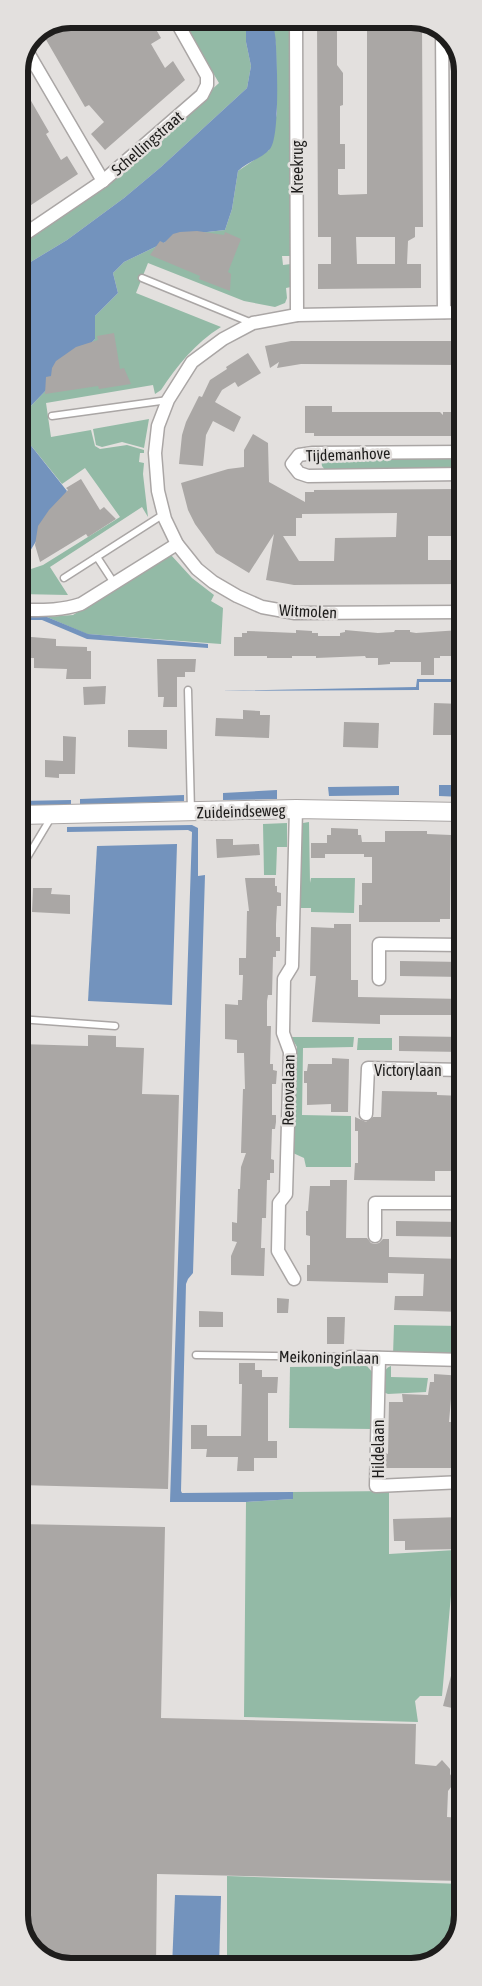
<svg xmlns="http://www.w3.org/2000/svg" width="482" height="1986" font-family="'Asap Condensed',sans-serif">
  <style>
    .green { fill: #93baa6 }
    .water { fill: #7393bd }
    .building { fill: #aaa7a5; fill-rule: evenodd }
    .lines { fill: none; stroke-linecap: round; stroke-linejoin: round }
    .lane-casing { stroke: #aaa6a5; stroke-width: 9 }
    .street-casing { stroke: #aaa6a5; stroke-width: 15 }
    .secondary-casing { stroke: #aaa6a5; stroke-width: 20 }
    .lane { stroke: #fff; stroke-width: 6 }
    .street { stroke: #fff; stroke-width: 12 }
    .secondary { stroke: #fff; stroke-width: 18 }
    .labels { text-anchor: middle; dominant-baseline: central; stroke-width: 5; stroke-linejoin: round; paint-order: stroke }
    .street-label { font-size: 16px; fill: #1e1d1c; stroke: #e3e0de }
    .rim { fill: none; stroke: #1e1d1c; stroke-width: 6 }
  </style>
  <rect width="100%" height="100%" fill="#e3e0de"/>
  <g class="green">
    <path d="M209,19H246V42L251,66L247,88L161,167L124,198L67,240L19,269V245L67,213L193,107L219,83L188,31Z"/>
    <path d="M274,19L291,21V256H282L283,265L291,264V287L286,288L287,298L285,303L275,307L244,301L148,263L136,293L221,327C195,343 177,366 161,390L155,394L153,385L46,403L51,437L91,430L95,446L100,449L127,445L144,450V453H140L139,462L144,463L143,474L148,517L142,507L50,567L68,595L19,594V573L43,565L120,517L85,468L62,484L25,438L24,421L28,409L95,339V316L118,293L113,273L124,262L180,235L225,230L232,209L238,171L269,150L277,113L276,46L273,30Z"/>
    <path d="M149,419L144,448L122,442L102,447L96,445L93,429Z"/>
    <path d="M463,455V468L325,470L322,466L321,461L325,456Z"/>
    <path d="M171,555L192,578L214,595L211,601L223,608L221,644L87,634L47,617L73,615L162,558Z"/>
    <path d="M309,822L310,883L311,878H355L354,913L311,912V908H300L302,834L303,823Z"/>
    <path d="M287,823V847H277L276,875H264L263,824Z"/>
    <path d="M291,1037H354L353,1047L303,1048L302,1115L351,1116V1167H306L304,1158L293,1153L297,1047Z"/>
    <path d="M358,1038H392V1050H357Z"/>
    <path d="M394,1325L463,1326V1356L393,1355Z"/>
    <path d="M367,1366L373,1373L372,1429L289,1428L290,1367Z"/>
    <path d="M391,1366V1377L428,1378L426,1392L388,1394L383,1392C384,1383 381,1369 391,1366Z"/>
    <path d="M389,1491V1554L455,1550L442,1696H420L415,1701L418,1722L244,1717L246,1502L293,1499V1492Z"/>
    <path d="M227,1876L463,1884V1916L451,1950L422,1966L227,1967Z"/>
  </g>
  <g class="water">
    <path d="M246,19H274C273,29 276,36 276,46C277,64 280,137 270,149C261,159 247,162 238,171L232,209L225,230L180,235L124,262L113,273L118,293L95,316V339L28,409L24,421L25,438L67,491L19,569V269L67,240L124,198L161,167L247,88L251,66L246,42Z"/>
    <path d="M19,616L47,617L88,634L208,644V648L87,639L42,620H19Z"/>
    <path d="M417,679H463V682H419V690L218,691L416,687Z"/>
    <path d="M439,785H463V797L439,796Z"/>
    <path d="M399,786V795L329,796L328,787Z"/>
    <path d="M277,790V799L223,800V793Z"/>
    <path d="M184,795V801L80,805V799Z"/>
    <path d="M71,800V807L19,808V801Z"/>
    <path d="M192,825L198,828V876L205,875L193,1273L188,1279L186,1284L181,1491L182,1493L293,1492V1499L246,1502H170L192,832L188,830L67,832V827Z"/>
    <path d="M177,844L172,1005L88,1001L97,846Z"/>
    <path d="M175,1895L221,1896L219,1967H172Z"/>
  </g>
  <g class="building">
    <path d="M70,19H150L161,38L151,44L165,68L173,61L185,80L105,150L91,134L104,122L89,105L85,107L41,31Z"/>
    <path d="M317,19H337V65L343,73V105L340,106V144H345V169H338V194L340,195L367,194V28H376V19H418L422,21L423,227H415V237L408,241L407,264H421V288L318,289V264H331V237H318ZM356,237H395V264H357Z"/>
    <path d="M19,80L49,132L46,134L61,160L67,156L78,174L19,213Z"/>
    <path d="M197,231L224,235L225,232L241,239L228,272L231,274L230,291L199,279L200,276L150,255L160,241L164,243L173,234L180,232Z"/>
    <path d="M114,333L120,369L124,368L131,384L99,389L98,386L45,394L46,377L51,376L52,368L56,361L76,347L98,340L97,336Z"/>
    <path d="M291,341H455L456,343H462V358H460V365L301,364L277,368L279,362L270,368L265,346Z"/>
    <path d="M248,353L261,373L238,387L235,382L222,390L215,402L241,417L234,432L213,421L206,435L203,466L179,464L182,435L186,422L199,396L202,397L210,380L227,369L226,367Z"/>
    <path d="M305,406H332V412H440L443,415V412H462V433H458V436H314V433H305Z"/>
    <path d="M253,434L268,443L269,482L305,502V492H314V490L458,489V492H463V513H457L458,536H428V560H463V584L294,585L266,580L274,534L249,573L216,553L195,524L188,510L181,483L228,469L244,467V450ZM397,513L396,537L335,538L334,561H299L283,536H296V518H302V514Z"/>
    <path d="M81,479L100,510L104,507L116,519L88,537L86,534L40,562L35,545L38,526L49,510L68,490L66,488Z"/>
    <path d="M296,630L312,631V633H318V636H340V633L345,632V630L378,633L394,632L395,630H410V632L416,633L460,630V632H463V656H440V658H434V675H421V662H390V664L378,665V658H366L365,656L316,658V656H292V658H267V656H234V637H242V633H247V631L296,633Z"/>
    <path d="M19,636L56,639V646L87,647V651H91V679H66L67,669L34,668V658H19Z"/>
    <path d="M157,659H196L195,672H185V677H177V707H163L164,697H158Z"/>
    <path d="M106,686L105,704L84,705L83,687Z"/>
    <path d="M434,703L462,704V726L455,725V735H433Z"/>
    <path d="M243,710L260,711V715H270L269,738L215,736L216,718L243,719Z"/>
    <path d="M344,722L379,723L378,748L343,747Z"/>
    <path d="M128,730H167V749L128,747Z"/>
    <path d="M63,736L76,737L75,774H59V778L45,777V760L63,761Z"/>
    <path d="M331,828L358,829V835H361L362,842H385V831H427V834L451,835L450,919H440V922H359V905H362V883H372V857H364V854H325V858H311V843H327V835H331Z"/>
    <path d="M216,839H233V845L259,844L260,855L217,858Z"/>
    <path d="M245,878H275V886H277V892L281,893V906H277L276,924V937H280V951H276V957H273L272,995H268L267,1001V1026H271L270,1064H273V1070L277,1071L276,1084H272V1115H276V1122L275,1129H272L271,1159L274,1160V1173H270V1180H267L266,1218H262L261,1248H265L264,1276L231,1275V1256L237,1242L232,1241V1222L237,1223L238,1189H240L241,1167L246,1153H241L243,1089H245L244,1053H237V1040L225,1039V1004L238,1005V1000H242L243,975H239V958H246L247,911H249Z"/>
    <path d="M33,888H52L51,894L70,895V914L32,912Z"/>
    <path d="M334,924H351V980H358V997L463,999V1015H380V1024L312,1022L316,976H310L311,927L334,928Z"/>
    <path d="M400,961L463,962V977L400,976Z"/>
    <path d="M88,1035L116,1036V1047L144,1048L142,1094L179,1095L168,1489L19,1485V1044L88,1046Z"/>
    <path d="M399,1036L463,1037V1052L399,1051Z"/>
    <path d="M332,1058L349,1059L348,1112H331V1104L307,1105V1083H304V1071H307L308,1064H332Z"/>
    <path d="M382,1091L437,1092V1095L463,1096V1171H435V1181L354,1180L355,1163H358V1131H355V1117L366,1122L373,1117H381Z"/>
    <path d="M330,1180H347L346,1238H367L371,1243L375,1244L379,1243L383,1239H389V1257L463,1259V1274H459L458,1297H463V1312L394,1310L395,1296H423L424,1274L388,1273V1283L307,1281V1265H310V1236L306,1235V1211H308L310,1186H330Z"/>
    <path d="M396,1221L463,1222V1237L396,1236Z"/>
    <path d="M277,1298L289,1299L288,1313H277Z"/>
    <path d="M199,1311L223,1312V1327H199Z"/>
    <path d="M327,1317H345L344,1344H327Z"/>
    <path d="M239,1363H255V1370H262V1377H278L277,1393H268V1441H277V1458H254V1471H237L238,1457H206L207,1449H191V1425H207V1436H241L242,1384H239Z"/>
    <path d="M434,1374L463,1376V1394H460L459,1399H451L449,1422H461V1450H463V1468H385V1453L388,1454L389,1402H403L402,1394L428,1395L430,1382H434Z"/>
    <path d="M463,1517V1549L405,1550V1541H394L393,1519Z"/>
    <path d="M19,1524L165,1527L161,1718L416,1724L415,1764L436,1766L442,1760L450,1769V1774L455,1782L448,1791L447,1817L462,1818L461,1881L157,1874L156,1967H64L34,1952L20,1926Z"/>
    <path d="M452,1672L463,1674V1695H460L457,1709L443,1706Z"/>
  </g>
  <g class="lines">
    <defs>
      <g id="lane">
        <path d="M142,278L252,323"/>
        <path d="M52,416L168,400"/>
        <path d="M97,557L114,583"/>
        <path d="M64,578L164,514"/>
        <path d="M188,690L191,811"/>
        <path d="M19,871L52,816"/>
        <path d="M19,1019L115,1026"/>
        <path d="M196,1355L350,1357"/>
      </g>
      <g id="street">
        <path d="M296,19L297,315"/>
        <path d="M442,31L444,312"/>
        <path d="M27,51L103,181"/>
        <path d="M19,238L103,181L202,95L207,85V76L175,19"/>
        <path d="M462,312L297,315L253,323L223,339L192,362L168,400L158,426L155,453L158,491L165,519L177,544L197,569L213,582L237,596L262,607L295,613L463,612"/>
        <path d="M463,452L313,453L299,455L292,464L299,473L308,476L463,474"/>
        <path d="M19,610C41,610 60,611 81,604L177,544"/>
        <path d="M379,979V944L463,945"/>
        <path d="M366,1114L368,1068L463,1070"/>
        <path d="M375,1236V1203H463"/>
        <path d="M294,1279L278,1251L279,1203L286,1194L290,1052L283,1033L284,979L292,966L296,809"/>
        <path d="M350,1357L463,1360"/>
        <path d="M379,1358L376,1486L463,1482"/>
      </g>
      <path id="secondary" d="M19,815L296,809L463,812"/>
    </defs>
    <use href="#lane" class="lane-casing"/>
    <use href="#street" class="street-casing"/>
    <use href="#secondary" class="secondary-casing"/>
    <use href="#lane" class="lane"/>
    <use href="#street" class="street"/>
    <use href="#secondary" class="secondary"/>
  </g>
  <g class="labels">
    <g class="street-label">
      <text transform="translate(147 143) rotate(-41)">Schellingstraat</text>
      <text transform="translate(297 167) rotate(-90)">Kreekrug</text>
      <text transform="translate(348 454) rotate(-2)">Tijdemanhove</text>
      <text transform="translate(308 611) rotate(3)">Witmolen</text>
      <text transform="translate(241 811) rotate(-2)">Zuideindseweg</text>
      <text x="408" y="1070">Victorylaan</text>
      <text transform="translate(288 1090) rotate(-89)">Renovalaan</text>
      <text transform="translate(329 1357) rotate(1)">Meikoninginlaan</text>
      <text transform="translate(378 1449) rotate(-90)">Hildelaan</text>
    </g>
  </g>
  <path d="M0 0H482V1986H0ZM71 28H411A43 43 0 0 1 454 71V1915A43 43 0 0 1 411 1958H71A43 43 0 0 1 28 1915V71A43 43 0 0 1 71 28Z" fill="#e3e0de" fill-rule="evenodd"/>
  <path class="rim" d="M71 28H411A43 43 0 0 1 454 71V1915A43 43 0 0 1 411 1958H71A43 43 0 0 1 28 1915V71A43 43 0 0 1 71 28Z"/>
</svg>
